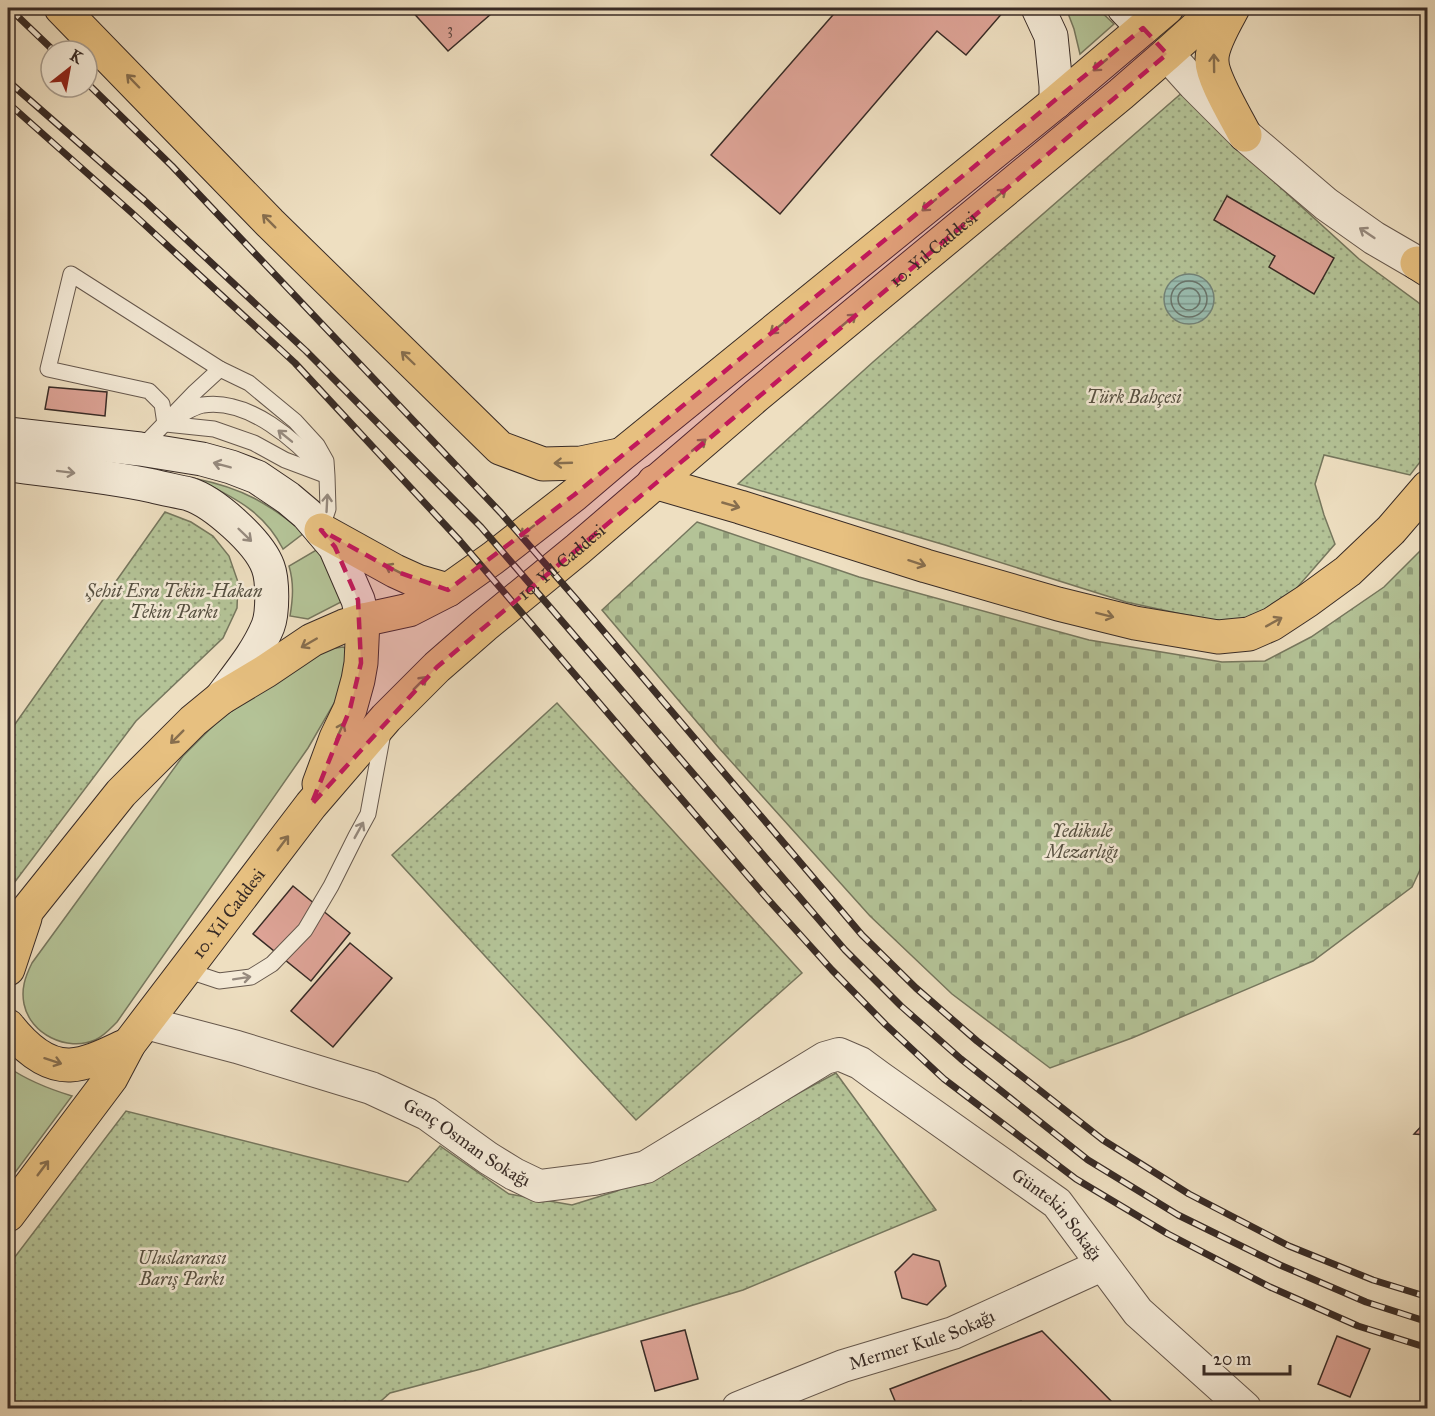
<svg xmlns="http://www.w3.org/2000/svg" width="1435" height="1416" font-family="'IM FELL Great Primer',serif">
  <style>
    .grass { fill: #b4c397; stroke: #76775e; stroke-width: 1.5 }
    .cemetery { fill: url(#cemetery-stones); stroke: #76775e; stroke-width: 1.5 }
    .park { fill: url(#park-dots); stroke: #76775e; stroke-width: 1.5 }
    .water { fill: url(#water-rules); stroke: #728379; stroke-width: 1.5 }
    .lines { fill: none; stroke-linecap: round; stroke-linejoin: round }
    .shore { stroke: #68746b; stroke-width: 1.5 }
    .building { fill: #dda396; stroke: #382b26; stroke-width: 1.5 }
    .service-casing { stroke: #66584d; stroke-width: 17 }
    .minor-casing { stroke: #66584d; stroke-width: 34 }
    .tertiary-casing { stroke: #66584d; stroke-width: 35 }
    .secondary-casing { stroke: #382b26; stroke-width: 35 }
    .primary-casing { stroke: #382b26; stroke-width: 35 }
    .service { stroke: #f4ead7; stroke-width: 15 }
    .minor { stroke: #f4ead7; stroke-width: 32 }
    .tertiary { stroke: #f4ead7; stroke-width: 33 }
    .secondary { stroke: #f4ead7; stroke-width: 33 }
    .primary { stroke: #e7c080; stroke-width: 33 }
    .rail-casing { stroke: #382b26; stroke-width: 7 }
    .rail { stroke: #f4ead7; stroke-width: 4.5; stroke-dasharray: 14; stroke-linecap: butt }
    .oneway { stroke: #876e4e }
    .oneway2 { stroke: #968a7e }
    .marked { fill: #c2185b; fill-opacity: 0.2; stroke: #c2185b; stroke-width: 4.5; stroke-dasharray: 12 8; stroke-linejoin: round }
    .labels { text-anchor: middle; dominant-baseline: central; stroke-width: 5; stroke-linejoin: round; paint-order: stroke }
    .number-label { font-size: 15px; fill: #614942 }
    .street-label { font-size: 18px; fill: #382b26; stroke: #f4ead7 }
    .park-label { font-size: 18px; font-style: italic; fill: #575142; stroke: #f4ead7 }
  </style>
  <defs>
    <pattern id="cemetery-stones" width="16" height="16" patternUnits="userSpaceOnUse" patternTransform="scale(1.5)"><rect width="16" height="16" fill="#b4c397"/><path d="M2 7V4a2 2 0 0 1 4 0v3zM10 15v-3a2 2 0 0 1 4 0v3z" fill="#939f7b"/></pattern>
    <pattern id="park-dots" width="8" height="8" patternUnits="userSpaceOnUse" patternTransform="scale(1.5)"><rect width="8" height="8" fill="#b4c397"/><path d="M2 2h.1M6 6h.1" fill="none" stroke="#939f7b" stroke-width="1.8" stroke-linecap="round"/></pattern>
    <pattern id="water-rules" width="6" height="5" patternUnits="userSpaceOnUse" patternTransform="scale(1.5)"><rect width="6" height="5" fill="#99bdb0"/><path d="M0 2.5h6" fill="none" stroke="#7e9a8f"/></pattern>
  </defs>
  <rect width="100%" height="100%" fill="#eedfc1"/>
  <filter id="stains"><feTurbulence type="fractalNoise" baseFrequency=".00333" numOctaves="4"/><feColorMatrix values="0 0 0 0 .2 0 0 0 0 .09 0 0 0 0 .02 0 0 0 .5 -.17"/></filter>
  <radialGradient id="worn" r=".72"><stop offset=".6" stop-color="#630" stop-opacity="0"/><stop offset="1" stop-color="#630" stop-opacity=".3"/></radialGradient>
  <g class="grass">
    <path d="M1066,8H1097L1114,24L1080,54L1074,29Z"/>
    <path d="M197,479C242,488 270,504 304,533L283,549C264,511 233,497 197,479Z"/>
    <path d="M318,549L345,600L308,619L290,616C293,598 294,583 289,566Z"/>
    <path d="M343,647L351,651L336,700L308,748L117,1022C110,1029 104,1036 95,1040C67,1052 30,1034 24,1004C21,989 25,977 32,963L183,756L220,719L279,679L329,649Z"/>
    <path d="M8,1067C28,1081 49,1089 72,1096L8,1182Z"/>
  </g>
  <path class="cemetery" d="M697,522L859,577L1089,640L1222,662L1265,661L1311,637L1384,587L1427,544V855L1412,887L1313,961L1132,1038L1050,1068L952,994L870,916L719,748L602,610Z"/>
  <g class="park">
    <path d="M1184,91L1260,169L1359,259L1427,309V453L1410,475L1324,455L1315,484L1324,515L1335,544L1295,590L1259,616L1223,623L1126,602L945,545L738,484L873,362Z"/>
    <path d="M165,512L191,522L213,536L229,556L238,582L237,608L223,638L136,721L8,891V734Z"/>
    <path d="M557,703L802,973L636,1120L392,855Z"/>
    <path d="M836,1073L936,1210L743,1290L481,1369L390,1393L373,1408H8V1266L126,1111L408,1182L440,1146L509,1194L572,1205L617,1191Z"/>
  </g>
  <circle class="water" cx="1189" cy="299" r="25"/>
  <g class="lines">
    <g class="shore">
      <circle cx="1189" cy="299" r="18"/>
      <circle cx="1189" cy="299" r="11"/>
    </g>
  </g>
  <g class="building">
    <path d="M409,8H498L448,51Z"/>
    <path d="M839,8H1002L1005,10L966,55L937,31L780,214L711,155Z"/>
    <path d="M1227,196L1334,258L1314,294L1269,267L1275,256L1214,220Z"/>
    <path d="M49,387L107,392L105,416L45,409Z"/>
    <path d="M293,886L350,933L311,981L253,934Z"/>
    <path d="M350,943L392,978L333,1047L291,1011Z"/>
    <path d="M1428,1119V1135L1414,1134Z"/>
    <path d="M913,1254L939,1261L946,1286L927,1305L902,1298L895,1272Z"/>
    <path d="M685,1330L698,1379L655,1391L641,1341Z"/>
    <path d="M1042,1331L1118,1408H1029L1021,1401L1002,1408H898L890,1389Z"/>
    <path d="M1337,1336L1370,1349L1350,1397L1318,1384Z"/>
  </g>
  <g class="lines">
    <defs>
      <g id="service">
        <path d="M165,424L162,404L149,391L48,369L71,274L220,369L249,383L295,421L317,445L326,461L327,476L328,509L321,530"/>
        <path d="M165,424C176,418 192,407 203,405C249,398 297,441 325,473"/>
        <path d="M166,424L214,429L254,443L285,460L325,475"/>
        <path d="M141,448L195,392L220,369"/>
        <path d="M186,970L219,981L251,977L272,964L305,930L331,886L356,836L368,814L383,733"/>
      </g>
      <g id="minor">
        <path id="s1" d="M146,1023L237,1047L371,1088L427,1114L488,1158L514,1174L539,1186L594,1179L646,1167L825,1058L839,1054L860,1063L879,1077L1057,1203L1138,1312L1245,1408"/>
        <path id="s2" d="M738,1408L843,1366L953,1333L1102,1265"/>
      </g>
      <path id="tertiary" d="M1167,54L1194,84L1245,135L1326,204L1374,238L1417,263L1428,267"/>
      <g id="secondary">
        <path d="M1038,8L1051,36L1056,86V102"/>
        <path d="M1124,8L1143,28"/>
        <path d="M8,434L140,449L202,459L231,467L257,477L288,498L307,514L335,547L358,600L363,620"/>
        <path d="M8,465C56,471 105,476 153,486C164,489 177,491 189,494C214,502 259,542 268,567C273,580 273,613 268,626C257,653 238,675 221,698"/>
      </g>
      <g id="primary">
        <path d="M61,8L270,223L500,448L543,464L581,463L619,455"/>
        <path d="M1233,8C1226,21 1211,46 1212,61C1212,78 1236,117 1245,135"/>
        <path d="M1417,263L1428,270"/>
        <path d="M654,482L740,507L926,566L1058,604L1135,623L1218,637L1249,634L1272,624L1307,601L1348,571L1391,530L1428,487"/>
        <path d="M321,530L395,571L417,581L448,590"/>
        <path d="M319,784L336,738L350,709L358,680L361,663L363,620"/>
        <path d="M8,938L29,908L121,793L193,721L221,698L266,671L312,640L344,626L363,620L409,610L448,590L493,558L574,495L621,455L1056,102L1167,8"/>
        <path d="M8,969L25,918"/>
        <path d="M8,1026C23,1045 44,1066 70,1065C90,1064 111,1052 129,1044"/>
        <path id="s3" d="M8,1215L111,1078L129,1044L311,805L386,718L437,667L484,626L578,549L756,396L1121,94L1167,54L1218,8"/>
      </g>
    </defs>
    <use href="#service" class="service-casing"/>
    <use href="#minor" class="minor-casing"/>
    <use href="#tertiary" class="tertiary-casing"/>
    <use href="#secondary" class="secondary-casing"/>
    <use href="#primary" class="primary-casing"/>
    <use href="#service" class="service"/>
    <use href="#minor" class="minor"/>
    <use href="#tertiary" class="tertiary"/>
    <use href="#secondary" class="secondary"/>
    <use href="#primary" class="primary"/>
    <defs>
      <g id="rail">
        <path d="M9,8L54,51"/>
        <path d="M8,81L144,200L306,351L481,527L845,950L901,1006L961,1059L1088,1160L1178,1215L1280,1265L1366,1302L1428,1322"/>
        <path d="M87,83L172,166L501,513L576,599L862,935L916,988L977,1041L1103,1140L1189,1194L1289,1246L1373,1280L1428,1297"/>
        <path d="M8,103L132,213L295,363L460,541L765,896L832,970L886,1025L944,1079L1076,1179L1168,1234L1270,1287L1358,1326L1428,1348"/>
      </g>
    </defs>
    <use href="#rail" class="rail-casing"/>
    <use href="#rail" class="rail"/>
  </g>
  <defs><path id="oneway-shaft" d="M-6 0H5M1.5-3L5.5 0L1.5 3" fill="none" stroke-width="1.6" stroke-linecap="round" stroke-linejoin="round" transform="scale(1.5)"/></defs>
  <g class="oneway">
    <use href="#oneway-shaft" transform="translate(1214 63) rotate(-91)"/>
    <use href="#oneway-shaft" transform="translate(1100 65) rotate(140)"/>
    <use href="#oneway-shaft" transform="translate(133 81) rotate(-134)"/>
    <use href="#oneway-shaft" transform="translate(999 195) rotate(-40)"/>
    <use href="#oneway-shaft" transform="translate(929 205) rotate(141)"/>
    <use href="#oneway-shaft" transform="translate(269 221) rotate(-135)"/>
    <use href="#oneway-shaft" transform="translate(849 320) rotate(-40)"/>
    <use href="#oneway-shaft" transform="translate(777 328) rotate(141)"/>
    <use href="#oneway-shaft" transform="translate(408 358) rotate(-136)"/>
    <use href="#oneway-shaft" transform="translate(699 445) rotate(-40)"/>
    <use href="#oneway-shaft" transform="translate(563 463) rotate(178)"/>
    <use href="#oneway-shaft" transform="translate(731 505) rotate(16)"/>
    <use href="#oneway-shaft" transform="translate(527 531) rotate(142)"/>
    <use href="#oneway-shaft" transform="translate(917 563) rotate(18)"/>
    <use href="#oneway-shaft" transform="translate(393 569) rotate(-153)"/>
    <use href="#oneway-shaft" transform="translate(1105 615) rotate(14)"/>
    <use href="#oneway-shaft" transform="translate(1274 622) rotate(-29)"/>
    <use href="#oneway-shaft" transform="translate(309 643) rotate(150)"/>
    <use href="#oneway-shaft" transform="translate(420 683) rotate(-45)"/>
    <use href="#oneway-shaft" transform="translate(340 731) rotate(-66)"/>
    <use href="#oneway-shaft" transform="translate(177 737) rotate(135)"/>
    <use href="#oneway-shaft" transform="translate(283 843) rotate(-53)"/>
    <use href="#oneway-shaft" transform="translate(53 1061) rotate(18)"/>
    <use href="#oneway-shaft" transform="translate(43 1168) rotate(-53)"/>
  </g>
  <g class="oneway2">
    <use href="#oneway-shaft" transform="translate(1367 233) rotate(-146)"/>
    <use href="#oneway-shaft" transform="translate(285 436) rotate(-141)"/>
    <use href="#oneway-shaft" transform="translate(222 465) rotate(-165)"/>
    <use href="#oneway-shaft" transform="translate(66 472) rotate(7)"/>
    <use href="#oneway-shaft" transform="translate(327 503) rotate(-87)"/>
    <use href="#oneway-shaft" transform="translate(245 535) rotate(44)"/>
    <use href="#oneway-shaft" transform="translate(359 830) rotate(-61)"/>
    <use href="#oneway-shaft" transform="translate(242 978) rotate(-9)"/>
  </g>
  <path class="marked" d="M1143,28L1167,54L437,667L311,805L350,709L361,663L358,600L335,547L321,530L395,571L448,590L574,495Z"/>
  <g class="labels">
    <g class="number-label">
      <text x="450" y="29">3</text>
    </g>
    <g class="street-label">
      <text stroke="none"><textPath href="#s3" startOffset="1346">10. Yıl Caddesi</textPath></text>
      <text stroke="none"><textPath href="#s3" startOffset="860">10. Yıl Caddesi</textPath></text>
      <text stroke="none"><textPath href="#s3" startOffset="374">10. Yıl Caddesi</textPath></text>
      <text stroke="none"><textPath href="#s1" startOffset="345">Genç Osman Sokağı</textPath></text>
      <text stroke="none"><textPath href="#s1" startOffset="1035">Güntekin Sokağı</textPath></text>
      <text stroke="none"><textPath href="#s2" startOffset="196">Mermer Kule Sokağı</textPath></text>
    </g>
    <g class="park-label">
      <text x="1134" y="397">Türk Bahçesi</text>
      <text x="174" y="591">Şehit Esra Tekin-Hakan<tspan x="174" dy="21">Tekin Parkı</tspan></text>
      <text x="1082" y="831">Yedikule<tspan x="1082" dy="21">Mezarlığı</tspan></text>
      <text x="182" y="1258">Uluslararası<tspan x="182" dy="21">Barış Parkı</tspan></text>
    </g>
  </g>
  <rect width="1435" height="1416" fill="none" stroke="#eedfc1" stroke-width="30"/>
  <rect x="9" y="9" width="1417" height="1398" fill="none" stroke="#382b26" stroke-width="3"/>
  <rect x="15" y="15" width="1405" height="1386" fill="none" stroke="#382b26" stroke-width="1.5"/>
  <g transform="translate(69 69) rotate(31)"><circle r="28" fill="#f4ead7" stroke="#a99e90" stroke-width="1.5"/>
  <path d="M0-4.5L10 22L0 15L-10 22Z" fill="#8f2418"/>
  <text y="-9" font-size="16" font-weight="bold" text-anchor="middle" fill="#382b26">K</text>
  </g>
  <path d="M1204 1365v9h86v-9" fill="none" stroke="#382b26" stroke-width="3"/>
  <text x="1213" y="1365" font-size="18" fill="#382b26" stroke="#f4ead7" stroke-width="4.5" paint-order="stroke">20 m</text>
  <rect width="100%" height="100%" filter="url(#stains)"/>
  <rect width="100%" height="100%" fill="url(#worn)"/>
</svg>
